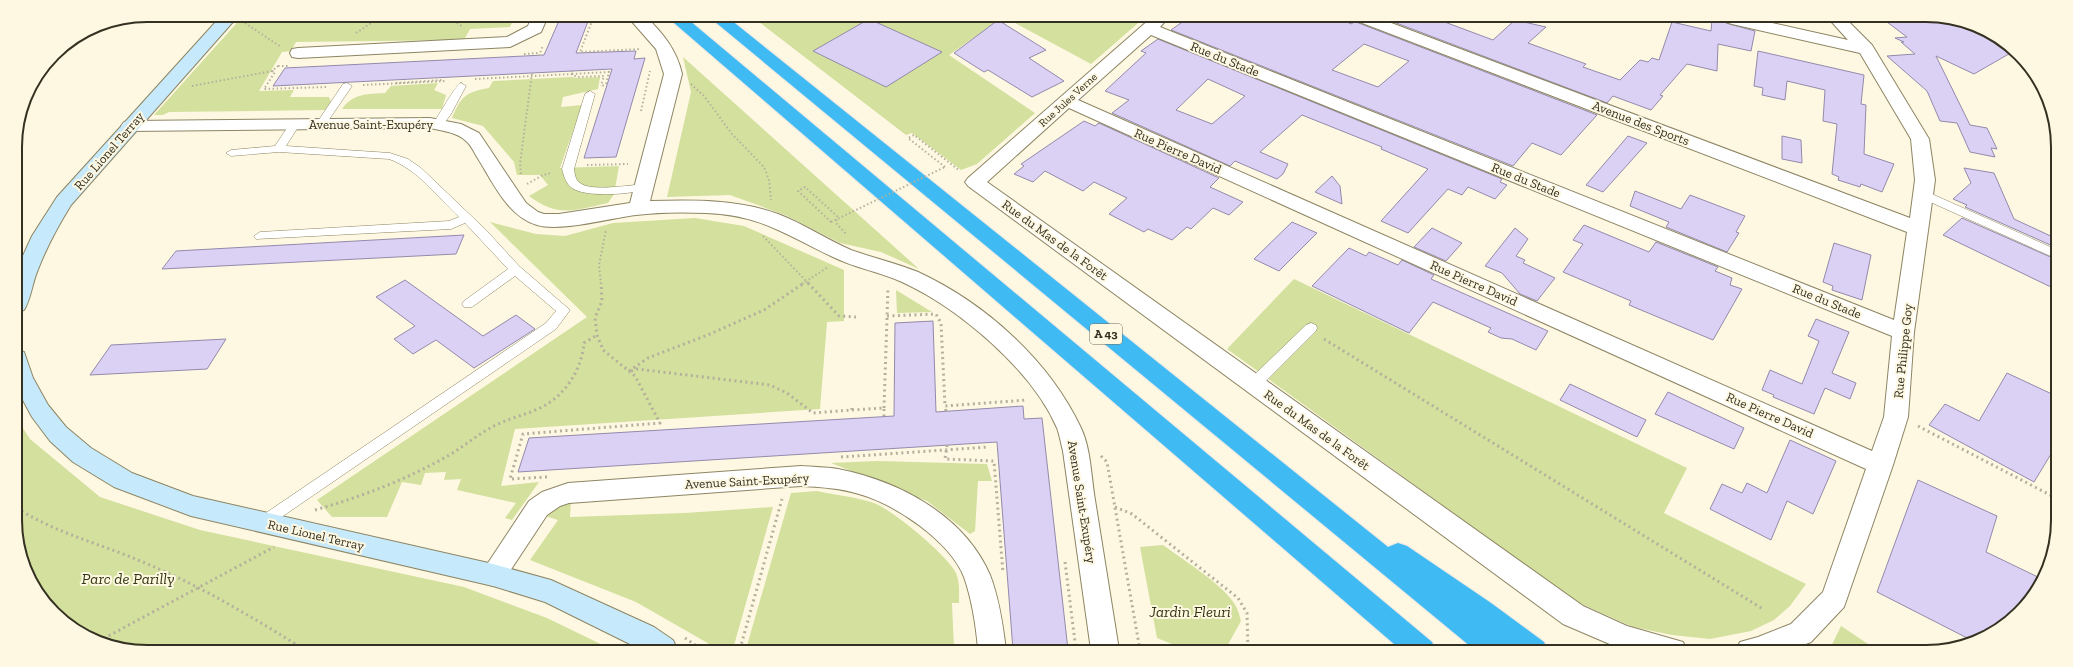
<svg xmlns="http://www.w3.org/2000/svg" width="2073" height="667" font-family="'Zilla Slab',serif">
  <style>
    .green { fill: #d3e09e }
    .building { fill: #dad1f5; stroke: #938aab; fill-rule: evenodd }
    .lines { fill: none; stroke-linecap: round; stroke-linejoin: round }
    .service-casing { stroke: #8d8563; stroke-width: 1 }
    .minor-casing { stroke: #8d8563; stroke-width: 2 }
    .secondary-casing { stroke: #8d8563; stroke-width: 2 }
    .motorway-casing { stroke: #e7e6e4; stroke-width: 2 }
    .path-far1 { stroke: #b5b09c; stroke-width: 2; stroke-dasharray: 1.5 2.5; stroke-linecap: butt }
    .path { stroke: #b5b09c; stroke-width: 3; stroke-dasharray: 2 3.5; stroke-linecap: butt }
    .service { fill: #fff; fill-rule: evenodd }
    .minor { fill: #fff; fill-rule: evenodd }
    .secondary { fill: #c6eafb; fill-rule: evenodd }
    .motorway { fill: #40baf2; fill-rule: evenodd }
    .path-bridge { stroke: #b5b09c; stroke-width: 2; stroke-dasharray: 1.5 2.5; stroke-linecap: butt }
    .labels { text-anchor: middle; dominant-baseline: central; stroke-width: 4; stroke-linejoin: round; paint-order: stroke }
    .far-street-label { font-size: 11px; fill: #343122; stroke: #fef8e2 }
    .shield { fill: #fef8e2; stroke: #716d5c; stroke-width: 1 }
    .shield-label { font-size: 12px; font-weight: bold; fill: #343122 }
    .street-label { font-size: 13px; fill: #343122; stroke: #fef8e2 }
    .near-park-label { font-size: 16px; font-style: italic; fill: #323812; stroke: #fef8e2 }
    .rim { fill: none; stroke: #343122; stroke-width: 2 }
  </style>
  <rect width="100%" height="100%" fill="#fef8e2"/>
  <g class="green">
    <path d="M244,15L515,16L510,27L470,29L464,40L296,42L291,51L282,52L259,91L294,90L290,97H329L331,102L325,110L169,112L163,115H154Z"/>
    <path d="M756,17H1003L949,55L1035,113L977,164L961,170L912,133L906,135L754,18Z"/>
    <path d="M1004,17L1144,18L1091,64Z"/>
    <path d="M683,57L919,269L881,252L840,243L785,215L730,195L667,197L691,92Z"/>
    <path d="M571,77L576,78L600,77L598,89L563,97L561,107L582,105L560,168L619,166L614,194L608,203C575,210 558,218 529,196L548,185L540,175H517L514,162L483,126L452,118C461,97 465,92 489,88L493,81Z"/>
    <path d="M438,83L434,90L446,95L442,109H342C353,93 368,94 385,93L391,86Z"/>
    <path d="M695,218L744,226L844,270V321L827,322L820,409L515,429L501,486L539,482L512,520L505,518L516,503L457,490L461,479L444,480L446,472L425,473L421,485L402,482L387,517H332L317,500L587,317L490,222L536,234L565,236L613,223Z"/>
    <path d="M1294,279L1687,468L1664,513L1806,584L1790,606L1774,620L1751,631L1710,639L1672,635L1633,627L1575,601L1227,349Z"/>
    <path d="M896,290L932,312L897,313Z"/>
    <path d="M17,419L30,439L100,497L200,530L464,587L547,618L611,649L112,647L74,630L48,607L17,546Z"/>
    <path d="M877,461L987,464L992,481H978L975,531L970,534L927,501L831,463Z"/>
    <path d="M817,491C835,495 856,497 874,503C893,510 947,555 956,573C960,582 959,593 959,603H952L954,649H746L791,493Z"/>
    <path d="M571,501L570,517L685,513L773,507L733,649H718L636,602L530,560L558,520L542,515L547,509Z"/>
    <path d="M1163,545C1183,560 1216,580 1231,599C1237,606 1239,613 1241,621L1225,650H1187L1157,638L1140,547Z"/>
    <path d="M1841,626L1880,652L1829,651Z"/>
  </g>
  <g class="building">
    <path d="M561,16H590L576,53L636,51L634,59L645,58L616,157L584,158L612,69L273,86L285,68L544,55Z"/>
    <path d="M1188,18H1335L1352,24L1354,18L1356,22L1597,115L1561,155L1532,143L1513,166L1171,30ZM1364,44L1409,61L1378,87L1332,70Z"/>
    <path d="M1383,18H1434L1493,40L1515,20L1546,27L1528,43L1586,64L1583,67L1620,80L1640,60L1648,62L1652,58L1659,60L1672,22L1711,31L1712,19H1723L1726,23L1755,31L1751,51L1718,44L1717,71L1687,64L1660,95L1663,96L1651,110L1613,96L1607,103Z"/>
    <path d="M869,19L942,52L886,87L813,51Z"/>
    <path d="M1883,19L1961,20L1996,36L2014,51L1974,74L1936,56L1970,125L1987,128L1997,149L1991,148L1995,157L1970,152L1957,123L1940,121L1927,91L1887,56L1915,54L1901,42H1904L1895,38L1907,37Z"/>
    <path d="M998,20L1046,50L1029,58L1064,81L1032,97L988,70L984,72L954,53Z"/>
    <path d="M1158,39L1502,179L1500,182L1507,185L1495,199L1468,187L1462,195L1448,189L1408,233L1381,221L1428,169L1381,149L1382,147L1302,115L1260,152L1288,164L1283,174L1277,179L1235,161L1230,166L1112,113L1129,100L1105,91L1146,53L1141,51ZM1208,79L1245,96L1212,124L1176,110Z"/>
    <path d="M1758,51L1864,75L1861,104L1866,105L1864,154L1894,164L1882,192L1861,184L1860,187L1838,180L1839,177L1832,174L1837,124L1823,121L1825,90L1787,81L1785,100L1762,95L1763,88L1754,86Z"/>
    <path d="M1084,121L1095,126L1099,123L1219,178L1210,187L1243,202L1229,215L1213,208L1191,229L1187,227L1172,240L1148,229L1144,232L1109,214L1127,198L1094,182L1083,191L1045,171L1033,182L1014,174L1024,166L1021,164Z"/>
    <path d="M1628,136L1647,143L1603,192L1586,185Z"/>
    <path d="M1782,136L1801,140L1802,163L1782,159Z"/>
    <path d="M1964,168L1994,173L2014,219L2055,238V247L1965,207L1967,205L1953,199L1971,183Z"/>
    <path d="M1332,176L1340,186L1342,204L1315,192Z"/>
    <path d="M1635,191L1681,209L1690,195L1745,216L1736,232L1739,233L1727,252L1666,227L1669,222L1630,206Z"/>
    <path d="M1962,218L2055,259V289L1943,235Z"/>
    <path d="M1292,222L1317,233L1279,271L1254,259Z"/>
    <path d="M1584,225L1649,252L1656,242L1718,267L1715,271L1732,278L1730,285L1742,289L1713,340L1629,305L1631,301L1563,272L1583,244L1573,240Z"/>
    <path d="M1432,228L1462,243L1446,261L1414,247Z"/>
    <path d="M1515,228L1528,239L1516,256L1525,260L1523,263L1555,278L1537,301L1520,294L1502,273L1485,266Z"/>
    <path d="M464,235L456,254L162,269L176,251Z"/>
    <path d="M1834,243L1871,255L1862,300L1832,290L1833,286L1823,282Z"/>
    <path d="M1349,248L1366,256L1369,252L1398,265L1402,260L1434,275L1431,279L1548,331L1536,350L1512,339L1501,338L1488,332L1491,328L1433,302L1409,333L1312,286Z"/>
    <path d="M405,280L483,336L516,315L535,329L474,368L436,340L413,354L394,339L415,326L376,297Z"/>
    <path d="M1816,319L1849,332L1832,373L1856,383L1850,399L1825,388L1814,414L1773,397L1774,395L1762,390L1770,370L1802,384L1819,341L1808,336Z"/>
    <path d="M933,321L936,412L1023,406L1024,419L1042,418L1068,650H1013L997,442L518,472L529,438L894,416L895,323Z"/>
    <path d="M226,339L207,369L90,375L111,345Z"/>
    <path d="M2007,373L2054,395V449L2034,482L1929,425L1945,404L1979,421Z"/>
    <path d="M1570,384L1646,420L1637,437L1560,400Z"/>
    <path d="M1668,392L1744,428L1734,449L1655,414Z"/>
    <path d="M1790,440L1836,461L1813,514L1787,501L1771,540L1710,509L1722,484L1742,493L1747,483L1767,493Z"/>
    <path d="M1918,480L1997,516L1986,552L2042,579L2036,594L2007,625L1975,642L1877,592Z"/>
  </g>
  <g class="lines">
    <defs>
      <g id="service">
        <path d="M347,83L352,86L326,124L321,127L317,126L316,124L343,84Z"/>
        <path d="M461,83L466,86L451,114L442,126H434L433,124C438,117 456,84 461,83Z"/>
        <path d="M590,91L595,94L574,169C575,174 575,180 580,183C591,192 630,185 645,184L649,185L651,187L649,189C633,194 586,198 572,188C566,184 564,176 562,169L585,94Z"/>
        <path d="M295,121L300,124L286,146L390,153L408,159L421,168L486,230L519,266L570,310L556,329L267,527L262,529L257,527L254,523L257,519L546,323L556,311L515,276L472,307H464L462,304L464,301L508,269L465,223L451,229L256,239L254,236L260,232L449,221L459,217C437,196 417,169 389,159L279,152L231,156L226,153L231,150L275,146L291,122Z"/>
        <path d="M1923,190L2055,249V258L1919,197L1917,194L1919,191Z"/>
        <path d="M1311,323L1316,325L1317,328L1316,331L1259,388L1254,389L1249,388L1247,384L1249,380L1306,325Z"/>
      </g>
      <g id="minor">
        <path d="M532,16H548L541,32L510,47L298,58L292,57L290,53L292,49L298,48L507,37L528,26Z"/>
        <path d="M627,16H645C662,32 677,50 682,74L650,201C694,200 737,199 778,214C804,224 826,239 851,250C873,258 896,263 918,272C985,303 1049,360 1081,428C1091,449 1091,477 1095,500C1103,550 1111,600 1119,650H1091L1063,451C1061,444 1060,436 1057,428C1032,370 959,308 902,282C880,272 855,268 833,257C786,235 761,215 706,213C683,212 659,212 636,215C611,218 560,232 537,225C507,216 493,182 477,157C474,152 471,145 466,141C457,132 442,131 430,128L130,131L124,130L121,126L124,122L130,121L430,118L461,124L479,133L526,203L538,212L544,214H559L630,203L664,74L656,49Z"/>
        <path d="M1151,18H1168L1160,27L1894,320L1907,232L1357,21L1355,18H1378L1910,218L1915,180L1911,139L1860,53L1732,24L1726,22L1724,19H1754L1848,40L1829,19H1846L1872,45L1929,139L1935,180L1914,332L1908,417L1893,465L1844,607L1811,642L1787,651H1736L1740,642L1758,637L1791,624L1823,592L1866,469L1069,108L987,182L1583,606L1627,626L1683,642L1687,651H1626L1563,624L968,186L965,182L968,178ZM1151,35L1892,336L1884,417L1872,451L1078,100Z"/>
        <path d="M801,466C813,467 826,467 838,469C899,481 964,515 990,575C999,598 1003,625 1006,650L978,649C976,626 972,600 964,577C950,541 895,504 859,494C840,488 820,487 801,486L569,503L560,506L547,515L502,583L493,586L484,583L480,575L529,501L542,492L568,483Z"/>
      </g>
      <g id="secondary">
        <path d="M222,15H239L71,205C58,226 46,248 37,272C32,284 31,299 24,310L16,312V271L32,236L57,197Z"/>
        <path d="M16,350L24,352L33,378L48,405L66,427L91,448L132,473L193,496L493,564L551,580L654,627L673,640L677,649H640L545,602L493,586L191,516L114,487L73,462L50,441L32,417L17,389Z"/>
      </g>
      <g id="motorway">
        <path d="M666,16H684L1432,642L1436,651L1401,650Z"/>
        <path d="M708,16H726L1388,547L1398,543L1407,546L1491,603L1544,642L1548,651H1476Z"/>
      </g>
    </defs>
    <use href="#service" class="service-casing"/>
    <use href="#minor" class="minor-casing"/>
    <use href="#secondary" class="secondary-casing"/>
    <use href="#motorway" class="motorway-casing"/>
    <g class="path-far1">
      <path d="M447,16L463,27"/>
      <path d="M594,16L580,52L641,49"/>
      <path d="M245,23L281,47"/>
      <path d="M356,33L382,16"/>
      <path d="M524,54L539,53"/>
      <path d="M539,56L543,45"/>
      <path d="M278,66H288"/>
      <path d="M272,71L275,72L264,89L328,87"/>
      <path d="M572,71L571,74L609,72L606,84L602,86"/>
      <path d="M475,79L571,74L577,77L604,76L601,86"/>
      <path d="M396,83L443,80"/>
      <path d="M691,84L704,96L732,134L764,167L769,180L771,200"/>
      <path d="M363,85L446,81"/>
      <path d="M192,86L272,71L278,66"/>
      <path d="M641,111L650,71"/>
      <path d="M587,165L628,164"/>
      <path d="M945,167L908,138L914,135L960,171"/>
      <path d="M521,174L520,164L532,73"/>
      <path d="M527,184L543,175L551,173"/>
      <path d="M831,222L798,191L805,187L837,216L836,223L846,234"/>
      <path d="M763,236L809,284"/>
      <path d="M601,284L599,265L606,230"/>
      <path d="M802,284L828,267"/>
    </g>
    <g class="path">
      <path d="M808,283L839,316L856,317"/>
      <path d="M887,316L936,314L941,323L945,406"/>
      <path d="M1324,339L1763,609"/>
      <path d="M629,371L648,358L710,334L764,310L804,283"/>
      <path d="M631,371L637,369L770,385L787,393L813,413L852,410V407"/>
      <path d="M884,408L888,287"/>
      <path d="M852,410L884,408V416"/>
      <path d="M946,411L945,406L1027,400"/>
      <path d="M1918,426L2054,497"/>
      <path d="M947,445L945,459L994,461L1003,573"/>
      <path d="M1101,456L1107,462L1140,650"/>
      <path d="M841,457L989,447"/>
      <path d="M547,477L510,479L523,434L660,423L635,376L603,350L597,335L595,318L602,301L601,283"/>
      <path d="M1115,507L1132,514L1238,598L1247,613L1248,650"/>
      <path d="M17,508C57,534 102,544 145,563C199,585 252,617 302,648"/>
      <path d="M315,510C360,497 403,481 444,458C461,449 475,436 492,427C512,416 535,414 553,400C571,386 582,365 584,343L597,335"/>
      <path d="M1065,562L1076,650"/>
      <path d="M46,604L48,608"/>
      <path d="M685,638L701,649"/>
      <path d="M99,641L274,547"/>
      <path d="M1139,646L1153,650"/>
      <path d="M740,649L782,499"/>
    </g>
    <use href="#service" class="service"/>
    <use href="#minor" class="minor"/>
    <use href="#secondary" class="secondary"/>
    <use href="#motorway" class="motorway"/>
    <path class="path-bridge" d="M831,222L945,167"/>
  </g>
  <g class="labels">
    <g class="far-street-label">
      <text transform="translate(1068 100) rotate(-42)">Rue Jules Verne</text>
    </g>
    <rect class="shield" x="1090" y="324" width="32" height="20" rx="3"/>
    <g class="shield-label">
      <text x="1106" y="334">A 43</text>
    </g>
    <g class="street-label">
      <text transform="translate(1225 59) rotate(22)">Rue du Stade</text>
      <text transform="translate(1641 123) rotate(21)">Avenue des Sports</text>
      <text x="371" y="124">Avenue Saint-Exupéry</text>
      <text transform="translate(109 151) rotate(-49)">Rue Lionel Terray</text>
      <text transform="translate(1178 151) rotate(24)">Rue Pierre David</text>
      <text transform="translate(1526 180) rotate(22)">Rue du Stade</text>
      <text transform="translate(1055 240) rotate(36)">Rue du Mas de la Forêt</text>
      <text transform="translate(1474 283) rotate(24)">Rue Pierre David</text>
      <text transform="translate(1827 301) rotate(22)">Rue du Stade</text>
      <text transform="translate(1903 351) rotate(-84)">Rue Philippe Goy</text>
      <text transform="translate(1770 415) rotate(24)">Rue Pierre David</text>
      <text transform="translate(1317 430) rotate(36)">Rue du Mas de la Forêt</text>
      <text transform="translate(747 481) rotate(-3)">Avenue Saint-Exupéry</text>
      <text transform="translate(1082 502) rotate(81)">Avenue Saint-Exupéry</text>
      <text transform="translate(316 535) rotate(13)">Rue Lionel Terray</text>
    </g>
    <g class="near-park-label">
      <text x="128" y="578">Parc de Parilly</text>
      <text x="1190" y="611">Jardin Fleuri</text>
    </g>
  </g>
  <path d="M0 0H2073V667H0ZM147 22H1926A125 125 0 0 1 2051 147V520A125 125 0 0 1 1926 645H147A125 125 0 0 1 22 520V147A125 125 0 0 1 147 22Z" fill="#fef8e2" fill-rule="evenodd"/>
  <path class="rim" d="M147 22H1926A125 125 0 0 1 2051 147V520A125 125 0 0 1 1926 645H147A125 125 0 0 1 22 520V147A125 125 0 0 1 147 22Z"/>
</svg>
